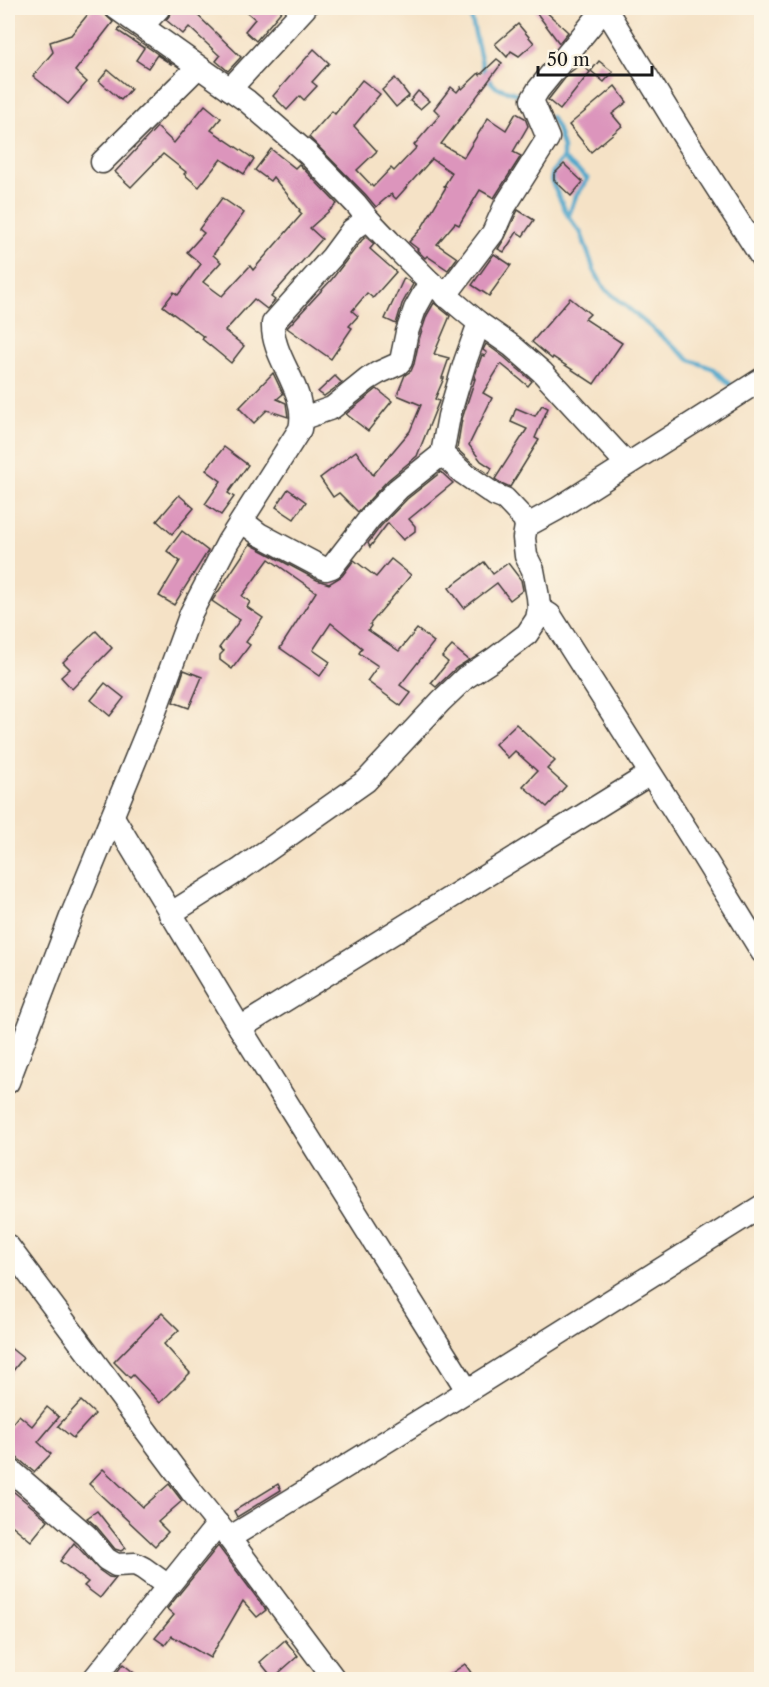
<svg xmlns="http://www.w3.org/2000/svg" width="769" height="1687" font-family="'Libre Caslon Text',serif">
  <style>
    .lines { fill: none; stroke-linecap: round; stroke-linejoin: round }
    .stream { stroke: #4ea6cb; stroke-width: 4.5 }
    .building { fill: #dc95bc }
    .minor-casing { stroke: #3d3a36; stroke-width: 25 }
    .minor { stroke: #fff; stroke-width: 22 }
  </style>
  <rect width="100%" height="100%" fill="#fcf5e5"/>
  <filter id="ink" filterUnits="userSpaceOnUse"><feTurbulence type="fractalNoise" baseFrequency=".0167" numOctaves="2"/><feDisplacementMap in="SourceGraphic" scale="12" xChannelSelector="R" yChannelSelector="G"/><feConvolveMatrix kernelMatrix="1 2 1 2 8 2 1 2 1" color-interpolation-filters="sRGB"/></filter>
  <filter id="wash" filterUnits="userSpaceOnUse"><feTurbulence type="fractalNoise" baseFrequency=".008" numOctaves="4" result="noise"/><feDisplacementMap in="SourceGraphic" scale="24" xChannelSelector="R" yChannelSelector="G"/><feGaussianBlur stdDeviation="1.35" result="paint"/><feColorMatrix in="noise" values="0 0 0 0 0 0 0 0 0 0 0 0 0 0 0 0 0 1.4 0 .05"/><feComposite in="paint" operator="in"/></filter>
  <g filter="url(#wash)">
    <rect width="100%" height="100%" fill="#f5e2c6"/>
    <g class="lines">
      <g class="stream">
        <path d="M469,8L485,76L496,87L526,97"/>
        <path d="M551,117L557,128L563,148V158L553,171L551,180L568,216L581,233L594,270L604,288L690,360L714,369L734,388"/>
        <path d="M563,158L588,179L575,198L569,215"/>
      </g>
    </g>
    <g id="blocks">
      <g class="building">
        <path d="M93,8H98L113,22L75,71L87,82L68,104L33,76L53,52L50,42L71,35Z"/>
        <path d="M172,8H190L241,57L228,71L216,61L220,56L189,27L183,34L166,20L172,12Z"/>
        <path d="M242,8H284L256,41L245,31L255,19Z"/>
        <path d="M533,8H542L568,32L559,43Z"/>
        <path d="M518,24L534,43L519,56L511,51L507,57L495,44Z"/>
        <path d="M120,28L172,64H171L157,55L148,68L136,60L144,48L118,31Z"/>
        <path d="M314,49L329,63L312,82L317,86L304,100L300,96L287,110L273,96Z"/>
        <path d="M497,59L502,63L441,144L464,157L488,118L506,130L516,113L525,118L528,126L513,152L521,156L494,198L480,190L459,225L455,223L437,244L457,258L448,270L427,256L425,258L417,250L418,249L409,242L421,229L446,187L444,186L452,173L432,159L396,199L391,194L376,207L366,195L309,137L332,111L335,114L362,80L380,94L354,126L377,151L357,170L373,187L391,168L394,171L417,147L414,145L440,115L434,109L451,87L457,92L461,87L462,89L479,73L480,75Z"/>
        <path d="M599,61L613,72L604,82L591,71Z"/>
        <path d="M581,64L590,72L560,110L548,100L569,73Z"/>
        <path d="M108,70L131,89L121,100L99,81Z"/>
        <path d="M395,78L409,96L396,107L382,90Z"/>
        <path d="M615,86L627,102L612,114L622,126L591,152L569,125Z"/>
        <path d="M418,91L429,101L420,109L410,101Z"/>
        <path d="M205,105L221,118L211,130L254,159L244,174L221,159L199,187L184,174L186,172L163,154L131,187L115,172L157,127L174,143Z"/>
        <path d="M271,149L295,168L299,164L337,204L310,228L322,239L271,297L275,300L267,309L254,299L225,331L244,346L231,363L202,339L204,337L163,306L174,292L178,295L201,264L187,252L204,233L199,229L222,198L244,213L213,255L221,262L203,282L222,296L250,266L253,270L302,214L299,211L300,210L273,177L270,181L255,170Z"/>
        <path d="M564,164L583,182L571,196L554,180V174Z"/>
        <path d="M518,210L534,220L523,236L517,232L504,252L498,249L505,238Z"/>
        <path d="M366,237L374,244L370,249L396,272L373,298L367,293L352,311L358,316L349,326L352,328L331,359L287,328L332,279L362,240Z"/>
        <path d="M494,254L511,265L489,296L472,285Z"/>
        <path d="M404,278L413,284L402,304L396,324L385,319Z"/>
        <path d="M570,298L590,314L585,319L622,343L594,384L553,357L552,359L532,342Z"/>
        <path d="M434,303L450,316L434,354L449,358L442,378H444L435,399L439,401L417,456L388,480L358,512L339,493L333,497L320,478L356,451L373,475L410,431L421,405L397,395L405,375L411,371L414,364L420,336L427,315Z"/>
        <path d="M486,344L504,357L532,381L528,386L501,364L483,393L492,398L469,445L481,461L492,468L489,474L471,462L457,449L462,419L475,379H474L478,366L482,355L485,356L487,353L483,350Z"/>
        <path d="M273,373L283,394L277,399L286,403L288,417L267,410L254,423L239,408Z"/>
        <path d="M335,376L342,383L324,396L318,392Z"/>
        <path d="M377,389L392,401L368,431L346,414Z"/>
        <path d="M542,405L548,408L535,438L539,440L510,487L501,483L495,479L527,429L511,422L516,408L535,416Z"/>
        <path d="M224,447L248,465L228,493L234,497L221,515L205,504L221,481L206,470Z"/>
        <path d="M441,472L453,483L409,519L415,526V531L403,540L388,523L370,547L368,543L380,527L407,499Z"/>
        <path d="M288,489L306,502L294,519L276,507Z"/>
        <path d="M179,495L194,508L172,534L157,521Z"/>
        <path d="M182,531L208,551L174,605L159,596L180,561L167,551Z"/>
        <path d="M250,544L317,580L329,584L342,576L354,560L376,577L391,559L411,575L370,624L371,626L368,630L399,651L417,629L434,642L400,685L411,693L401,706L367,681L378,666L359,653L362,648L331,623L313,650L330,662L320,676L280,648L316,592L269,559L242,596L250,602L247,607L263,618L246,642L250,645L232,669L220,660V655L224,651L219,648L240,620L212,601Z"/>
        <path d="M484,562L493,574L508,563L521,580L523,590L510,600L497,583L464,608L449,588Z"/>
        <path d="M96,631L112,648L72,689L61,677L70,669L63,662Z"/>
        <path d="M452,646L469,660L456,668L436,687L431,683L448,662L442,657Z"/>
        <path d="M184,670L202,677L189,708L173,702Z"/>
        <path d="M105,683L124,698L110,716L91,700Z"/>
        <path d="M516,724L555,761L547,769L566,786L547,807L523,786L537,771L515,751L508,758L495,744Z"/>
        <path d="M162,1313L179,1330L164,1344L190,1373L160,1403L133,1375L130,1378L114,1362Z"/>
        <path d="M8,1346L23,1358L8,1377Z"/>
        <path d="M81,1401L95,1414L73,1438L58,1426Z"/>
        <path d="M47,1407L59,1417L38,1442L51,1454L34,1472L8,1450V1429L19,1415L32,1426Z"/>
        <path d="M103,1469L143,1507L169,1484L182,1501L158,1522L168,1532L155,1546L89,1484Z"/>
        <path d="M278,1484L281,1490L237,1517L234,1511Z"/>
        <path d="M8,1487L48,1520L31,1541L8,1522Z"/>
        <path d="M97,1511L126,1548L121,1551L115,1549L97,1527L87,1518Z"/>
        <path d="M74,1543L99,1570L109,1577L116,1578L100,1598L84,1586L88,1582L60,1561Z"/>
        <path d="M218,1546L266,1610L257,1617L243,1601L210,1658L172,1636L165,1645L155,1638L174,1615L167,1609Z"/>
        <path d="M285,1640L298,1656L273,1678L260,1662Z"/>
        <path d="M123,1664L143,1680H111Z"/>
        <path d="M465,1664L476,1680H442Z"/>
      </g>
    </g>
  </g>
  <g filter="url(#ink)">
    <use href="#blocks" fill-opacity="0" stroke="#3d3a36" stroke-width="1.5"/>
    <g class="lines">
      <defs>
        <g id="minor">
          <path d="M116,8L247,101L308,154L356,204L368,219L389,241L430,282L479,323L512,346L542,372L627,464"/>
          <path d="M143,25L159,8"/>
          <path d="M230,89L305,8"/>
          <path d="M102,162L198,67"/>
          <path d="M445,296L493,233L505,206L548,138L532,100L538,90L605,8L681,132L762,258"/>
          <path d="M303,418L332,408L368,379L378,373L398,364L401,361L407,332L415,309L430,282"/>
          <path d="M242,521L259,534L323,568L326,569L332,567L370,518L398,489L442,454L449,416L465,362L479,323"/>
          <path d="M526,526L557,509L762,379"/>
          <path d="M539,608L550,615L703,856L762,952"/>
          <path d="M113,817L240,1028L467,1390"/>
          <path d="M170,914L241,869L366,781L441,701L465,678L494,659L527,634L537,619L539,608L538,597L533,570L526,556L524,538L526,526L524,519L505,499L495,495L463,473L442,454"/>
          <path d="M240,1028L650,774"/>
          <path d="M8,1082L71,917L153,717L191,613L228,542L300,429C309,390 271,359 273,323L332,257L352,230L368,219"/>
          <path d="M8,1246L191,1491L229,1538L335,1680"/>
          <path d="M8,1468L87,1536L106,1559L116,1565L135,1564L143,1568L168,1586"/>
          <path d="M229,1538C408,1430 584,1317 762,1206"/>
          <path d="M93,1680L218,1524"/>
        </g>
      </defs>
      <use href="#minor" class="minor-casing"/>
      <use href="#minor" class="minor"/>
    </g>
  </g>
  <rect width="769" height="1687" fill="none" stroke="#fcf5e5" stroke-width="30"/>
  <path d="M538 66v9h114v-9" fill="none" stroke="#1c1c1c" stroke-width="3"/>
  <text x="547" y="66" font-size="18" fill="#1c1c1c" stroke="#fcf5e5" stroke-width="4.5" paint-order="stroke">50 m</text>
</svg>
